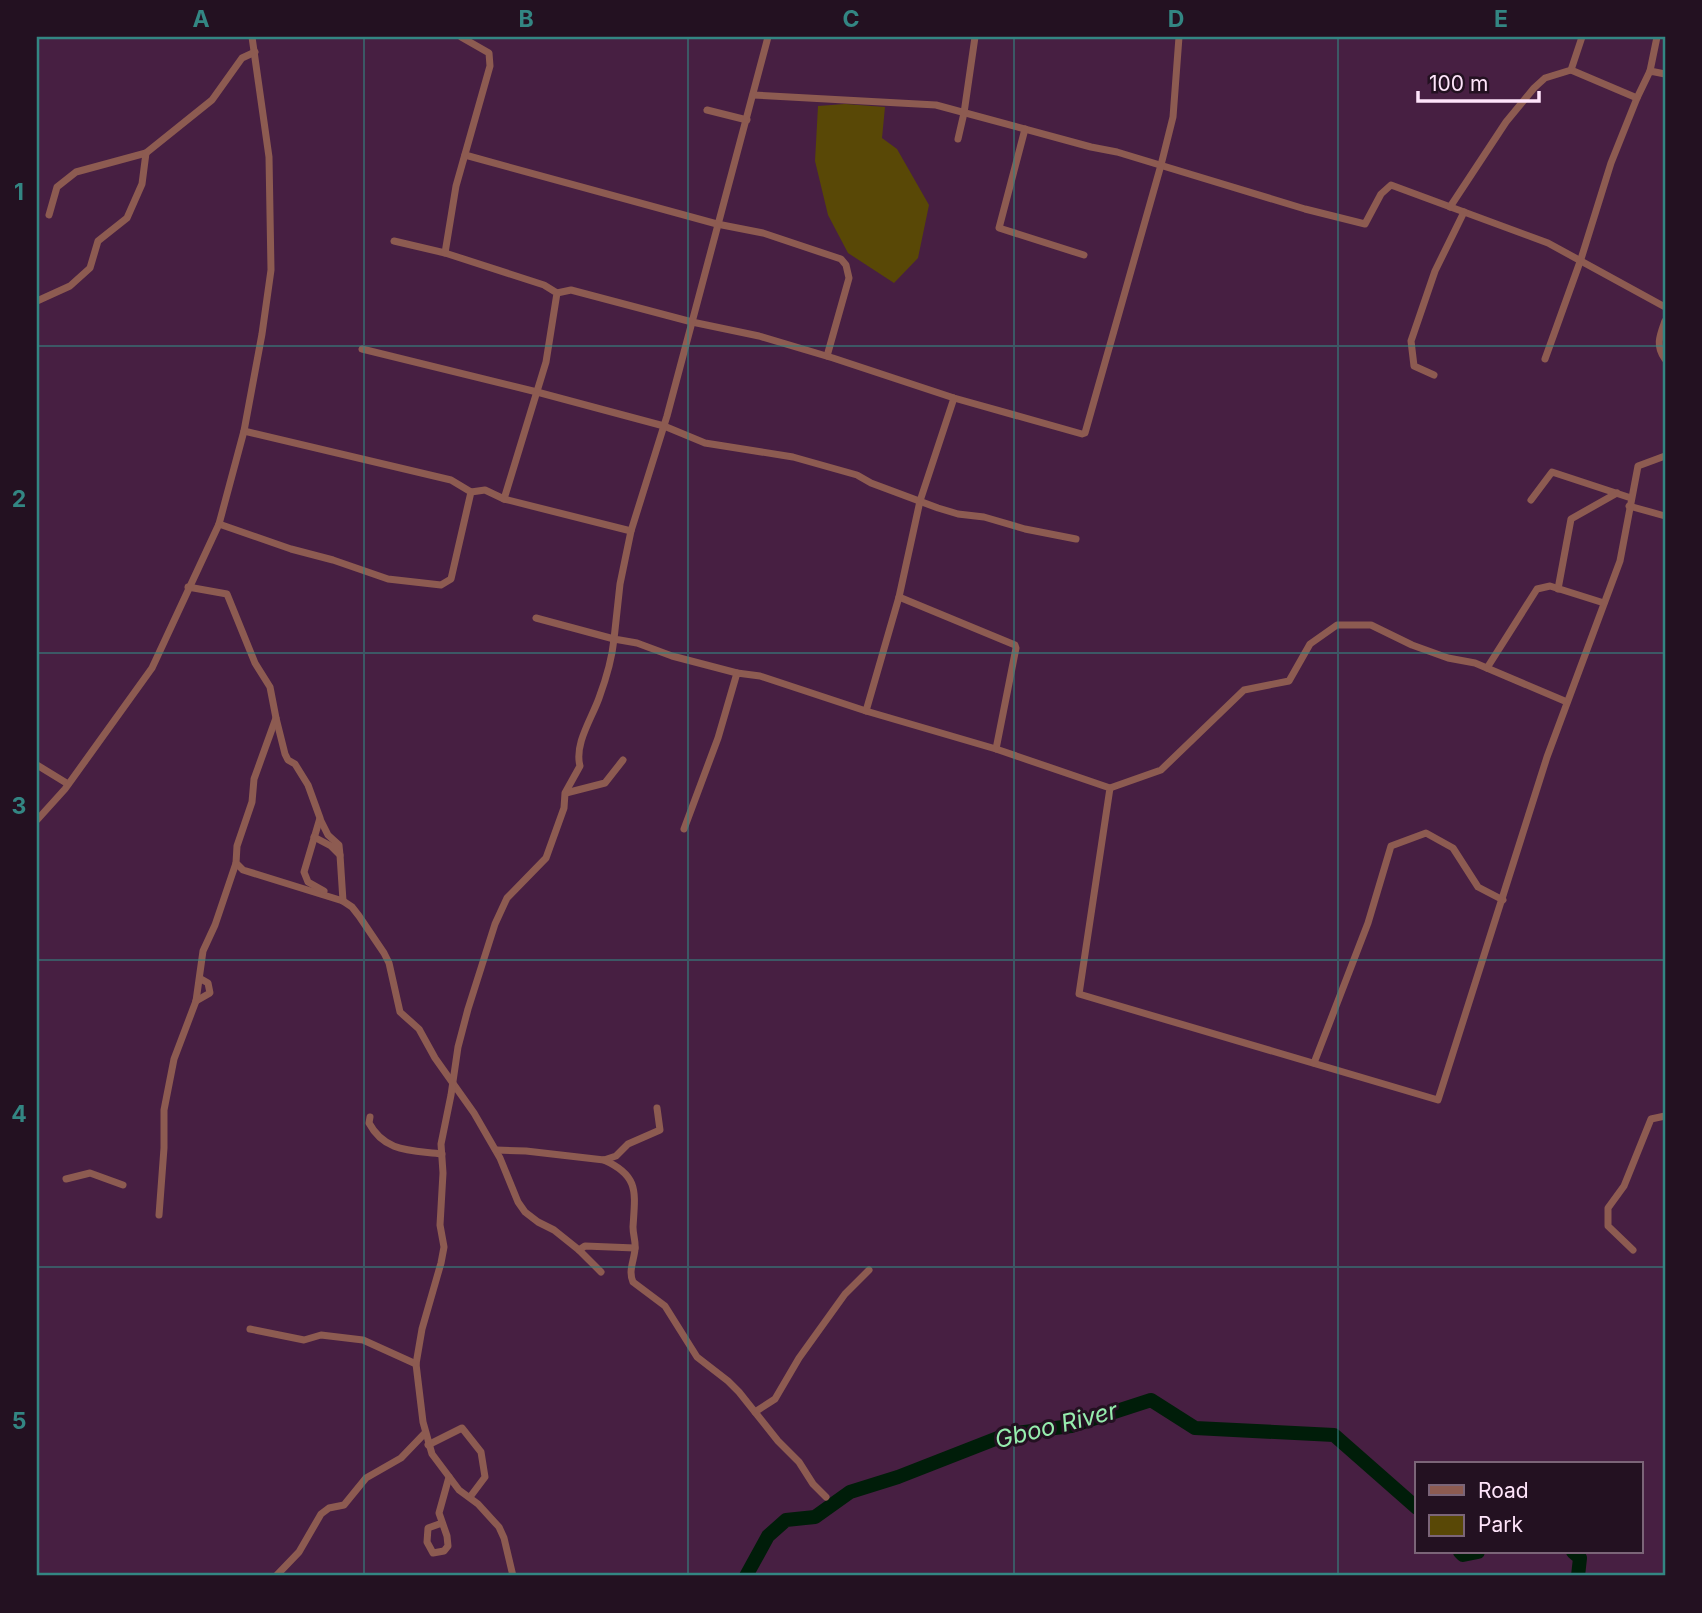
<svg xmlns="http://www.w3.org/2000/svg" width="1702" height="1613" font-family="Inter,sans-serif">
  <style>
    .green { fill: #594806 }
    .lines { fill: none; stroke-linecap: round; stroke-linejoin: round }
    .river { stroke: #001d09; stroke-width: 14 }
    .street { stroke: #8d5b51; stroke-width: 7 }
    .grid { fill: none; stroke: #338683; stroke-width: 2; stroke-opacity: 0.55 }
    .labels { text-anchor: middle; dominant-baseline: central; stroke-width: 6; stroke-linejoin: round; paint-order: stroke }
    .water-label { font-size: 24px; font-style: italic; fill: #96edae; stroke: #231121 }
    .neatline { fill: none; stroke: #338683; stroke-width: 2.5 }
    .grid-label { font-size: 23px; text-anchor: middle; font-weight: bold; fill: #338683 }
  </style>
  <rect width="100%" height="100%" fill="#471f42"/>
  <path class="green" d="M845,104L885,107L882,138L897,149L929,205L918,258L894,283L848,253L828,215L815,161L818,106Z"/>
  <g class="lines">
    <g class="river">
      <path d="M1460,1552L1463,1555L1478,1552"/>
      <path d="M1573,1552L1580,1558L1578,1576"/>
      <path d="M746,1576L768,1536L786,1520L815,1517L850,1492L898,1477L1008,1434L1071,1426L1151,1400L1195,1428L1334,1435L1417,1508"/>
    </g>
    <g class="street">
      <path d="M1571,70L1637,98L1650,71L1665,74"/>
      <path d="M1650,71L1657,37"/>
      <path d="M753,95L936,105L1091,147L1117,152L1305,209L1365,224L1381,194L1391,185L1548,243L1665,307"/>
      <path d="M707,110L747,120"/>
      <path d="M1025,129L999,228L1084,255"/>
      <path d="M958,139L964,113L975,37"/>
      <path d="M465,155L717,224L763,233L841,259L846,265L849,278L827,356"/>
      <path d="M1450,207L1506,122L1534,88L1545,78L1571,70L1582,37"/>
      <path d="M49,215L57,187L76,172L146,153L212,100L242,58L255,52"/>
      <path d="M394,241L445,253"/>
      <path d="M557,293L571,290L692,322L759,336L833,358L954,398L1082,434L1085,433L1161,165L1173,117L1179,37"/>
      <path d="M37,301L70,286L90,268L98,241L127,218L142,184L146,153"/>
      <path d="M1665,321C1660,335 1655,346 1665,359"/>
      <path d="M362,349L537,392L664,426L705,443L793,457L857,475L871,483L938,508L958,514L984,517L1025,529L1076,539"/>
      <path d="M1545,359L1581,259L1611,163L1637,98"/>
      <path d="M1434,375L1414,366L1411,341L1435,271L1464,212"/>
      <path d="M244,431L451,480L471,492"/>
      <path d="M504,499L631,531"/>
      <path d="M1531,500L1552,472L1631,498"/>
      <path d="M1629,506L1665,516"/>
      <path d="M219,524L291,549L333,560L388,579L441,585L451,579L471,492L485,490L504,499L546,362L557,293L544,285L445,253L456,186L490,66L489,53L461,37"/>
      <path d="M188,587L227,594L255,663L270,687L276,718L254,779L252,802L237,846L236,863L243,870L343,901L352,907L359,916L384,953L389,963L400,1012L419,1029L435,1058L474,1113L500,1158L518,1202L525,1212L538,1222L554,1230L579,1250L585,1246L635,1248"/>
      <path d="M1558,589L1571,519L1617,493"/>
      <path d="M899,597L1015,645L1016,648L996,749L1110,788L1079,994L1438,1100L1547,757L1620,561L1638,466L1665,456"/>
      <path d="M1487,668L1537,589L1550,586L1604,603"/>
      <path d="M737,673L672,656L637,643L614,639L620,584L631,531L667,416L768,37"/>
      <path d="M866,711L899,597L920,501L954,398"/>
      <path d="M276,718L285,754L288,760L295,764L308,785L320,818L304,872L308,882L324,891"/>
      <path d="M37,765L68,784"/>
      <path d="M1110,788L1161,770L1244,690L1289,681L1310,644L1337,625H1371L1412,645L1448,658L1475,663L1567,702"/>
      <path d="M566,793L605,783L623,760"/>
      <path d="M320,819L328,835L339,845L340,855"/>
      <path d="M37,820L65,789L152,668L219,524L244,431L262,334L271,270L269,157L252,37"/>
      <path d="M684,829L718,738L737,673L760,676L866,711L996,749"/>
      <path d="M314,837L331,846L340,855L343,901"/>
      <path d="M196,1001L210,993L208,983L201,979"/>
      <path d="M1314,1063L1368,923L1391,846L1426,833L1453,848L1478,887L1503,900"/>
      <path d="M370,1117L369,1123C385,1153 412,1150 442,1154"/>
      <path d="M496,1150L526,1151L604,1160L616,1156L628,1144L660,1130L657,1108"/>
      <path d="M604,1160C640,1176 635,1193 633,1227C633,1235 636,1242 635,1249C634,1261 628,1271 633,1282L665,1306L697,1357L728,1381L739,1392L778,1441L799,1462L813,1484L826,1497"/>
      <path d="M66,1179L90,1173L123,1185"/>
      <path d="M159,1215L164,1148V1110L174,1059L196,1001L203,951L215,925L236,863"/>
      <path d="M579,1250L601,1272"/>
      <path d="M1633,1250L1608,1226V1208L1624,1186L1651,1119L1665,1116"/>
      <path d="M250,1329L304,1340L321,1335L363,1340L416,1364"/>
      <path d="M755,1412L775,1399L799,1358L845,1294L869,1270"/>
      <path d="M428,1445L462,1428L481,1452L485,1477L470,1497"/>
      <path d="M442,1523L428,1528L427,1542L433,1553L444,1551L448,1546L447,1536L439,1513L449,1477"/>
      <path d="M276,1576L299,1552L321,1514L329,1508L344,1505L366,1478L401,1458L425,1433"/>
      <path d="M513,1576L504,1538L499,1527L478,1504L459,1490L432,1454L423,1422L416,1364L422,1329L441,1263L444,1247L440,1225L443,1173L441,1144L451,1095L458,1047L468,1009L495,924L507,898L546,858L564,808L565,793L580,766C574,744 592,718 599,698C606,679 612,659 614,639L536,618"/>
    </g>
  </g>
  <path class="grid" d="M364,37V1576M688,37V1576M1014,37V1576M1338,37V1576M37,346H1665M37,653H1665M37,960H1665M37,1267H1665"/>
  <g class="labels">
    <g class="water-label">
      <text transform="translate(1056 1425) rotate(-14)">Gboo River</text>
    </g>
  </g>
  <rect width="1702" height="1613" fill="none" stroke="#231121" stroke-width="77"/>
  <rect x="1415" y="1462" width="228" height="91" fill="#231121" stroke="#7b6578" stroke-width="2"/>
  <rect x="1429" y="1485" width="35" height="10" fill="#8d5b51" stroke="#7b6578" stroke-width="2"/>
  <text x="1478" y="1498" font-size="21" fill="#fee4fa">Road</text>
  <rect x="1429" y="1515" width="35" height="21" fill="#594806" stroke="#7b6578" stroke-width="2"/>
  <text x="1478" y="1532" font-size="21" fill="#fee4fa">Park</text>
  <path d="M1418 91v10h121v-10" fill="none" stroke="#fee4fa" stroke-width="3.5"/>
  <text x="1429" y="91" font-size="21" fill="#fee4fa" stroke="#231121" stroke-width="5" paint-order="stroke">100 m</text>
  <rect x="38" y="38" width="1626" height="1536" class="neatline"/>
  <g class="grid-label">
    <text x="201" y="27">A</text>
    <text x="526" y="27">B</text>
    <text x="851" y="27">C</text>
    <text x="1176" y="27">D</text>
    <text x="1501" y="27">E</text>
    <text x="19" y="200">1</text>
    <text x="19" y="507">2</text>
    <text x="19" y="814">3</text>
    <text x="19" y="1122">4</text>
    <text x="19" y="1429">5</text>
  </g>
</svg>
